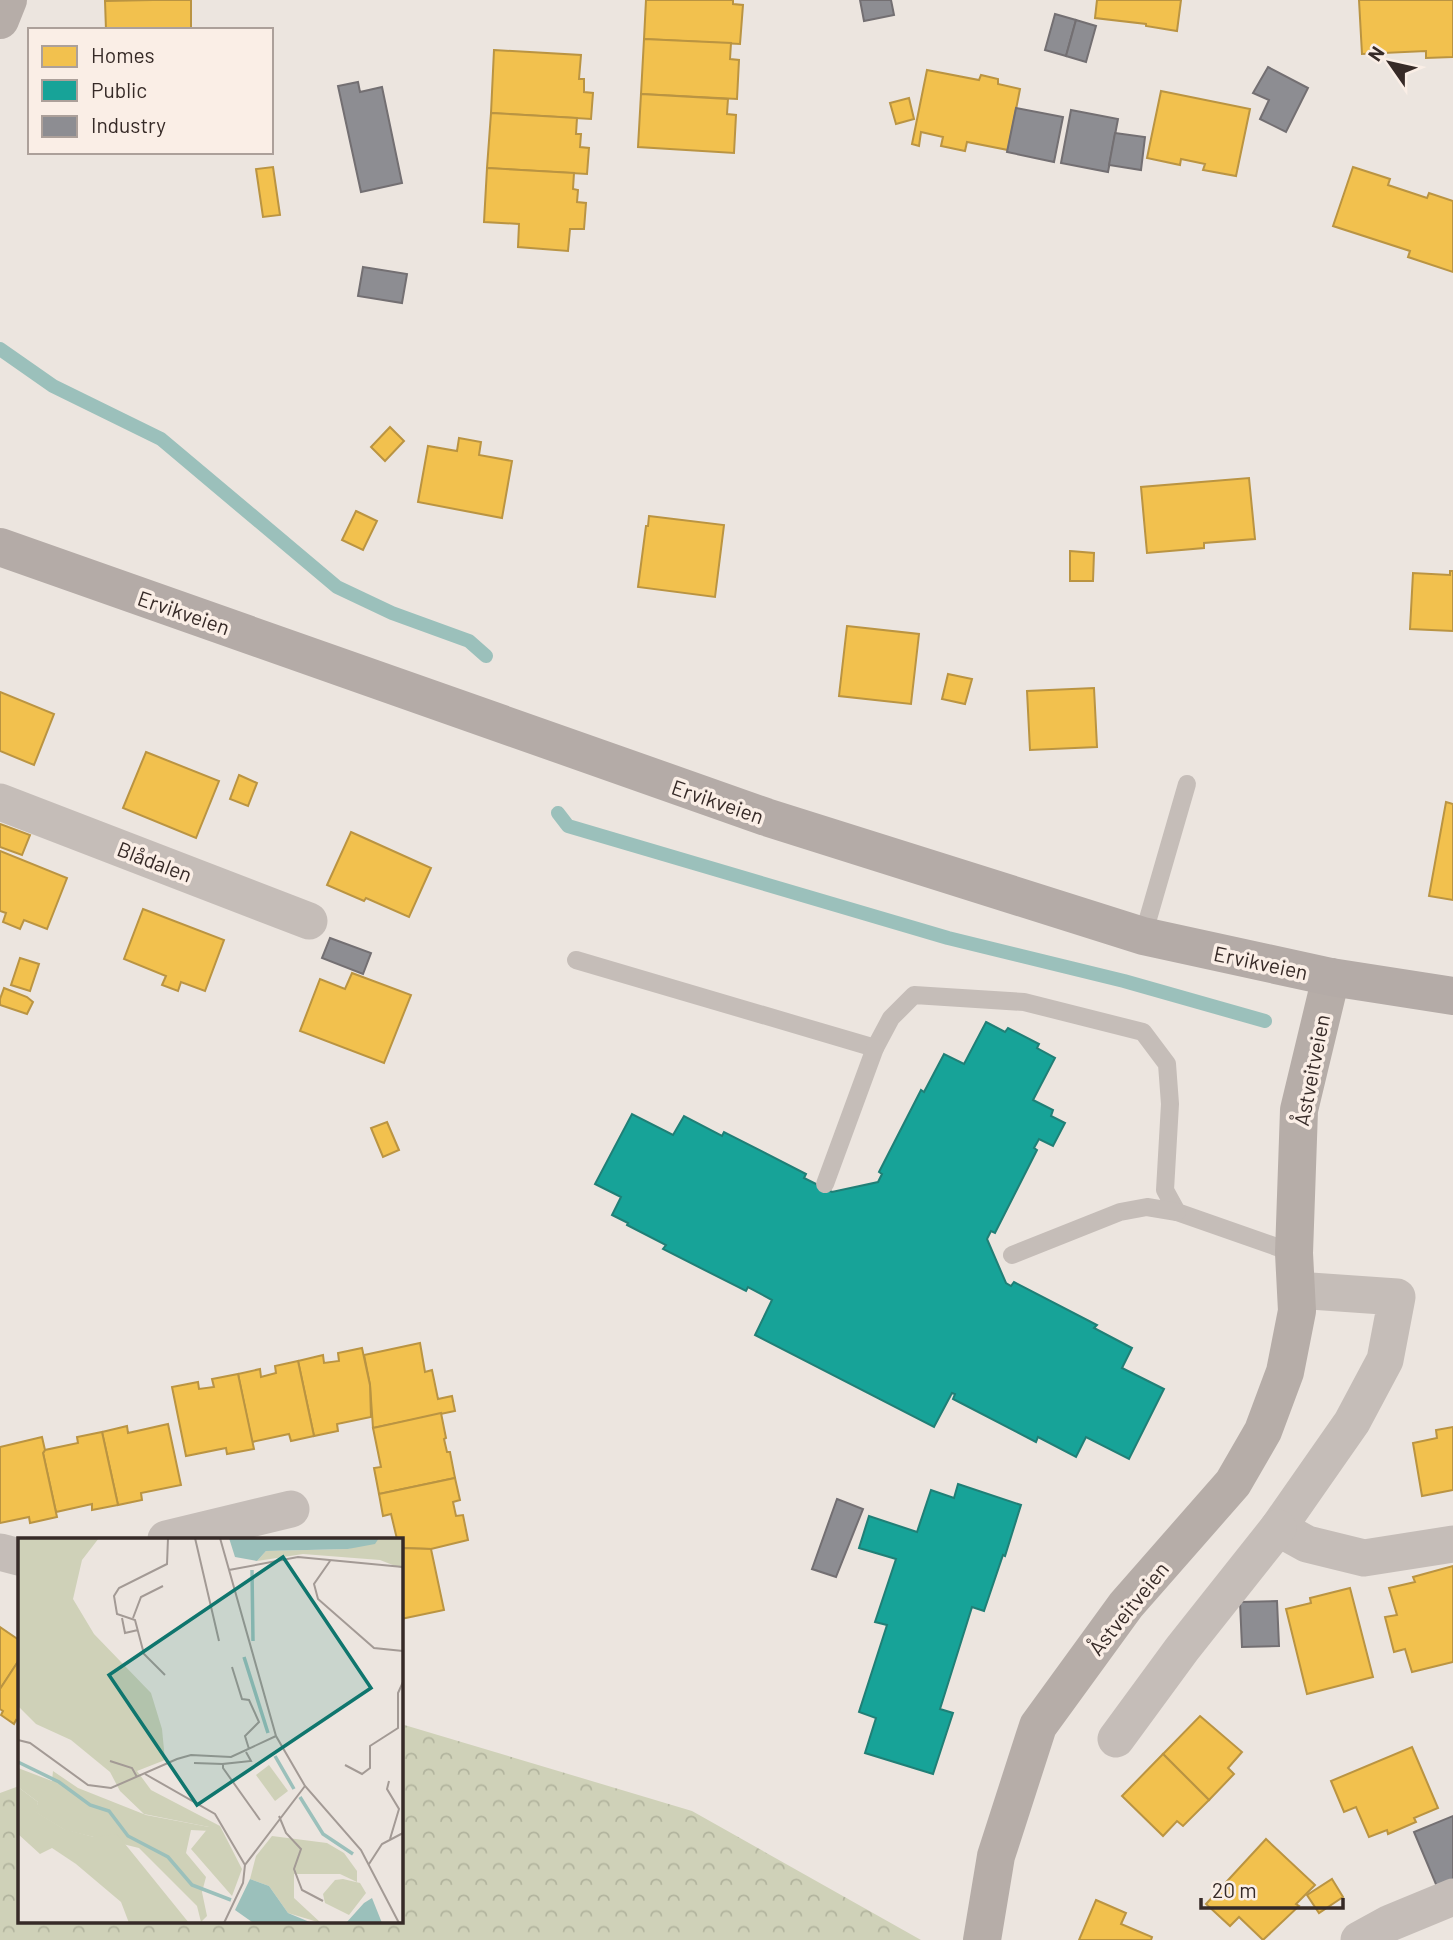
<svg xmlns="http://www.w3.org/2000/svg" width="1453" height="1940" font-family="Barlow,sans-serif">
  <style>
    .forest { fill: url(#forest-crowns) }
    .homes { fill: #f2c14e; stroke: #ba9442; stroke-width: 2 }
    .public { fill: #17a398; stroke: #207f76; stroke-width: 2 }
    .industry { fill: #8d8d92; stroke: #736f72; stroke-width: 2 }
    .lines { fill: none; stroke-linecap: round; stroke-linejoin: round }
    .stream { stroke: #9bc0bb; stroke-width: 14 }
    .lane { stroke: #c5bdb8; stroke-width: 18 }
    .street { stroke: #c5bdb8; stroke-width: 37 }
    .secondary { stroke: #b6ada8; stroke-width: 38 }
    .primary { stroke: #b4aba7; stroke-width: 38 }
    .labels { text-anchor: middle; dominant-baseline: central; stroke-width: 7; stroke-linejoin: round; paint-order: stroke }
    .street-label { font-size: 21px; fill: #362a27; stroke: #faeee6 }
    .inset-river { fill: none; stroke: #9bc0bb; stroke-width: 3.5 }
    .inset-road { fill: none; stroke: #a39a95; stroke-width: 2 }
    .view { fill: #0f766e; fill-opacity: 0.15; stroke: #0f766e; stroke-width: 3.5 }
    .inset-edge { fill: none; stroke: #362a27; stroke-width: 3.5 }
  </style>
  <defs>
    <pattern id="forest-crowns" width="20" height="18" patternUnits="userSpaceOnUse" patternTransform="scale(1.75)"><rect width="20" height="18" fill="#cfd1b8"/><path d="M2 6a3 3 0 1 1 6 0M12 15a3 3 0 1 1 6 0" fill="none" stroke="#b2b49e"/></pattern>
  </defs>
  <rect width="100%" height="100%" fill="#ece5df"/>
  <path class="forest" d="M401,1724L692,1811L921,1940H0V1793L19,1786V1921H401Z"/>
  <g class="homes">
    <path d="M153,0H191V30H106L105,1Z"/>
    <path d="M646,0H733V4L743,5L740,44L644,39Z"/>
    <path d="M1097,0H1181L1177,31L1146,26V24L1095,18Z"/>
    <path d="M1359,0H1453V57L1426,58V51L1362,54Z"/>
    <path d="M644,39L731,43L730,59L739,60L737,99L641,94Z"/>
    <path d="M494,50L581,55L579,79H584V92L593,93L591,119L491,113Z"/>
    <path d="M927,70L979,80L981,75L998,79V84L1020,89L1008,150L967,142L965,151L941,146L943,137L921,132L919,146L912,144Z"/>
    <path d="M1161,91L1250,109L1236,176L1203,170L1205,164L1181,159L1180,165L1147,158Z"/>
    <path d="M641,94L728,99L727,114L736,115L734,153L638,147Z"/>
    <path d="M909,98L914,119L896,124L890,103Z"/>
    <path d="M491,113L577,118L576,134H581L580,147L589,148L587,174L487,168Z"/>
    <path d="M273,167L280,215L263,217L256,169Z"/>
    <path d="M1353,167L1390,179L1388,185L1427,198L1429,193L1453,201V272L1408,257L1410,251L1333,226Z"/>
    <path d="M487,168L574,173L573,189L578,190L577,202L586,203L584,229H570L568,251L518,247L519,224L484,222Z"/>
    <path d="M390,427L404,441L385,461L371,447Z"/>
    <path d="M459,438L481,442L479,455L512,461L502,518L418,502L428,446L457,451Z"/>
    <path d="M1249,478L1255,539L1204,543V548L1147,553L1141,487Z"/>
    <path d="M356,511L377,521L363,550L342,540Z"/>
    <path d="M649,516L724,525L715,597L638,587L646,526H648Z"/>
    <path d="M1070,551L1094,553L1093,581H1070Z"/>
    <path d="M1450,571H1453V631L1410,629L1413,573L1450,575Z"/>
    <path d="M847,626L919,634L911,704L839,696Z"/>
    <path d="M948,674L972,679L965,704L942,699Z"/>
    <path d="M1094,688L1097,747L1030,750L1027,691Z"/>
    <path d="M0,692L54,714L34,765L0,751Z"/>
    <path d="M146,752L219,781L196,838L123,808Z"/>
    <path d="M239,775L257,783L248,806L230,799Z"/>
    <path d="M1446,802L1453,804V900L1429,896Z"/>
    <path d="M0,824L30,835L22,855L0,847Z"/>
    <path d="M351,832L431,868L409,917L366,898L364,901L327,885Z"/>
    <path d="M0,851L67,878L47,929L24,920L20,929L3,922L6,913L0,911Z"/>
    <path d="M143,909L224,940L205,991L181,982L178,991L162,985L166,976L124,959Z"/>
    <path d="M20,958L39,964L30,991L11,985Z"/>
    <path d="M352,973L411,995L384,1063L300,1031L320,979L345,989Z"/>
    <path d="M4,988L27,997L33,1002L27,1014L0,1005V999Z"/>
    <path d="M387,1122L399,1150L383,1157L371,1128Z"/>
    <path d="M420,1343L425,1372L432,1370L438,1399L452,1396L455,1411L373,1428L370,1385L364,1355Z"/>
    <path d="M362,1348L370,1385L371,1417L337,1424L338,1431L314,1436L298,1361L323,1355L324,1363L339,1361L338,1353Z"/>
    <path d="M298,1361L314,1436L291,1441L289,1434L252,1442L238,1374L260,1369L261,1377L276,1373L275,1366Z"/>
    <path d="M238,1374L254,1449L227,1454L226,1448L186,1456L172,1387L198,1382L199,1389L214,1387L212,1379Z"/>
    <path d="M441,1413L446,1438L444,1439L447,1452H450L455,1478L379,1494L374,1468L381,1467L373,1428Z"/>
    <path d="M168,1424L181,1485L141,1493L142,1500L118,1505L102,1432L127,1426L128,1433Z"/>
    <path d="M1453,1427V1490L1422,1496L1413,1443L1437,1438L1436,1430Z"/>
    <path d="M102,1432L118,1505L92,1510V1504L56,1512L43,1453L45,1450L78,1443L77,1437Z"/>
    <path d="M42,1437L45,1450L43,1453L57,1517L30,1523L29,1517L0,1523V1447Z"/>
    <path d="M455,1478L460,1500L453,1502L456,1516L463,1515L468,1540L431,1549L401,1548V1539H397L391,1514L383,1516L379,1494Z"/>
    <path d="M401,1548L431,1549L444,1610L401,1619Z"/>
    <path d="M1453,1566V1662L1412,1672L1405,1649L1394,1652L1385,1617L1397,1615L1389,1588L1415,1582L1413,1577Z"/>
    <path d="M1350,1588L1373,1677L1307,1694L1286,1609L1311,1603L1310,1598Z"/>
    <path d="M0,1627L19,1640V1660L0,1689Z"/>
    <path d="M19,1660V1722L16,1720L14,1724L1,1715L3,1711L0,1709V1689Z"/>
    <path d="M1200,1716L1242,1752L1228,1768L1234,1774L1209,1800L1163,1754Z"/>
    <path d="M1412,1747L1438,1808L1414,1818L1416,1822L1388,1834L1387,1830L1369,1837L1356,1807L1344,1812L1331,1781Z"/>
    <path d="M1163,1754L1209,1800L1183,1826L1177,1821L1163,1836L1122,1796Z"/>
    <path d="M1266,1839L1315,1885L1296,1904L1299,1906L1263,1940L1239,1917L1230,1926L1206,1904Z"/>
    <path d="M1332,1879L1343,1897L1319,1913L1307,1895Z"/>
    <path d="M1096,1900L1126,1913L1121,1924L1152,1937L1151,1940H1079Z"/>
  </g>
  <g class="public">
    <path d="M986,1022L1005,1032L1008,1028L1039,1044L1037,1048L1055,1058L1033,1100L1053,1110L1051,1116L1065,1123L1053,1146L1039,1139L1034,1148L1037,1150L995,1233L991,1231L987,1239L1006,1283L1011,1286L1014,1282L1097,1325L1094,1328L1132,1348L1122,1368L1164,1389L1129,1459L1086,1437L1076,1457L1038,1437L1036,1442L953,1399L955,1394L952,1393L934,1427L755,1335L772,1300L748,1287L746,1291L663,1249L666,1245L627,1225L628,1223L612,1215L621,1197L595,1184L632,1114L673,1135L684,1116L722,1136L724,1132L806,1174L804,1178L832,1192L878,1182L882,1174L879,1172L921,1090L924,1092L944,1054L964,1064Z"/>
    <path d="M958,1484L1021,1505L1005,1556L1003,1555L984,1611L972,1607L940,1709L953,1713L933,1774L865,1753L876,1718L859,1712L887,1625L875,1622L896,1559L859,1548L869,1516L917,1532L931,1490L954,1498Z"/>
  </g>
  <g class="industry">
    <path d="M860,0H891L894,15L864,21Z"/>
    <path d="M1055,14L1076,20L1066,56L1045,50Z"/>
    <path d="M1076,20L1096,26L1086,62L1066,56Z"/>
    <path d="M1268,67L1308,88L1286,132L1260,119L1269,100L1253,93Z"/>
    <path d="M358,82L360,92L382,87L402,183L361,192L338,86Z"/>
    <path d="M1016,108L1063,117L1054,162L1007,152Z"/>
    <path d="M1071,110L1118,119L1108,172L1061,163Z"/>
    <path d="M1115,133L1145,137L1141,170L1109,165Z"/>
    <path d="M363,267L407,274L402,303L358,296Z"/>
    <path d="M330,938L371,953L363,974L322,958Z"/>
    <path d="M837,1499L863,1509L836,1577L812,1569Z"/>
    <path d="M1277,1601L1279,1646L1242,1647L1240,1602Z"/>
    <path d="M1453,1816V1883L1438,1889L1414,1832Z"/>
  </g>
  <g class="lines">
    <g class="stream">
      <path d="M0,349L53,386L161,439L337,587L392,613L469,641L486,656"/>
      <path d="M558,813L568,826L948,938L1124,981L1265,1021"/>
    </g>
    <g class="lane">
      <path d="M1143,936L1187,784"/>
      <path d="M576,960L875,1048L891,1018L914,995L1024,1002L1143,1032L1167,1064L1170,1104L1165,1190L1177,1212L1294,1253"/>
      <path d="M825,1184L875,1048"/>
      <path d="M1012,1255L1120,1212L1147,1207L1177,1212"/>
    </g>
    <g class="street">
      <path d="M0,802L309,921"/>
      <path d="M1296,1290L1397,1297L1385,1360L1352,1422L1278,1528L1307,1544L1364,1558L1453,1544"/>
      <path d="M166,1539L291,1509"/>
      <path d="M0,1552L19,1557"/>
      <path d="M1116,1739L1182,1649L1278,1528"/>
      <path d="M1359,1940L1390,1923L1453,1897"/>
    </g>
    <g class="secondary">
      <path d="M0,20L8,0"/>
      <path d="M982,1940L996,1856L1038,1726L1126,1605L1233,1483L1263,1431L1285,1372L1297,1311L1294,1253L1299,1110L1331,977"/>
    </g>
    <path class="primary" d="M0,547L766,817L1143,936L1331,977L1453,996"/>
  </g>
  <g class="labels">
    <g class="street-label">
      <text transform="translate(184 612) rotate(19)">Ervikveien</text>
      <text transform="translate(718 801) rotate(19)">Ervikveien</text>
      <text transform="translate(155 861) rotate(21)">Blådalen</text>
      <text transform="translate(1261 962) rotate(12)">Ervikveien</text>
      <text transform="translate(1311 1070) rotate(-79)">Åstveitveien</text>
      <text transform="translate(1128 1608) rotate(-51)">Åstveitveien</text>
    </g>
  </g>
  <g transform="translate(18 1538)">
    <rect width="385" height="385" fill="#ece5df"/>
    <path d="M0,230L34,243L35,233L60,250L128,277L191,289L192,293L173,292L168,315L188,339L184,354L189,378L183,384L179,368L121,310L47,292L17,274L20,264L0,249ZM325,341L342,345L348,355L331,377L307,365L305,356L317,342Z" fill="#cfd1b8"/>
    <path d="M0,0H81L64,22L55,61L76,96L133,155L144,191L147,222L119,233L133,252L202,288L224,331L214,358L173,311L191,289L126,276L102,253L92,234L53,202L18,186L0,168ZM361,0H385V31L362,22L285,16L239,23L248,13L330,11ZM0,249L20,264L18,274L46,291L76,299L99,296L171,385H111L103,364L58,326L34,310L22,316L0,296ZM254,298L309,305L326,315L339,333V344L322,336H276V360L303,385L270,375L251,348L232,341L238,318Z" fill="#cfd1b8"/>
    <path d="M251,227L270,253L257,263L238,237Z" fill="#cfd1b8"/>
    <path d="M211,0H361L357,6L330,11L248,13L239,23L217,19ZM232,341L251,348L270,375L294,385L234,384L217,372ZM354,360L364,385H328L346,365Z" fill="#9bc0bb"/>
    <path class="inset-river" d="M234,32L235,103M226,119L250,195M257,218L276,251M0,224L41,244L72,267L91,273L110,298L150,319L174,347L213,362M282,259L305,296L335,316"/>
    <path class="inset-road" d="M177,0L201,103M202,0L258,198L287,248L343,312L381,385M312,23L296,46L300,61L356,110L385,113M211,32L280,19L385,29M104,80L107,95L120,92M115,80L123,59L145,48M214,129L224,161L231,162L241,184L227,198L231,211M147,137L126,116L117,82L99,76L96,58L101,50L149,26L150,0M0,202L12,205L70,247L93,250L159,221L173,217L213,219L258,198M228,214L233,223L205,226V230L242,282M92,223L114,230L119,239M176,225L205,226M327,227L344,236L352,230V208L380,190V155L385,144M127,236L197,276L227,327M371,243L369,251L381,271L372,301M261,278L268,295L283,311L276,331L284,352L305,363M351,326L364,306L385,295M206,385L225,345L227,327L287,248"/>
    <path class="view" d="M265,19L353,150L179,267L91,137Z"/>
    <rect width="385" height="385" class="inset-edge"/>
  </g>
  <rect x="28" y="28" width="245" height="126" fill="#faeee6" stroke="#aca09a" stroke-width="2"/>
  <rect x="42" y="46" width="35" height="21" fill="#f2c14e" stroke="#aca09a" stroke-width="2"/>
  <text x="91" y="63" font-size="21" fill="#362a27">Homes</text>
  <rect x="42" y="80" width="35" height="21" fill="#17a398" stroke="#aca09a" stroke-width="2"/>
  <text x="91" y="98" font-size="21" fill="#362a27">Public</text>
  <rect x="42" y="116" width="35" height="21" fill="#8d8d92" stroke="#aca09a" stroke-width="2"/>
  <text x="91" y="133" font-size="21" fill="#362a27">Industry</text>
  <g transform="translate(1390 63) rotate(304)" stroke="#faeee6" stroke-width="5" paint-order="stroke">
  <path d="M0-5L12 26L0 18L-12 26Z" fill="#362a27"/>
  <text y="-10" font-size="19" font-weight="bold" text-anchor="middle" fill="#362a27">N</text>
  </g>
  <path d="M1201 1898v10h142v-10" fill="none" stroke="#362a27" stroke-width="3.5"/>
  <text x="1212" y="1898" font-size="21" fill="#362a27" stroke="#faeee6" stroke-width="5" paint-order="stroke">20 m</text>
</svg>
